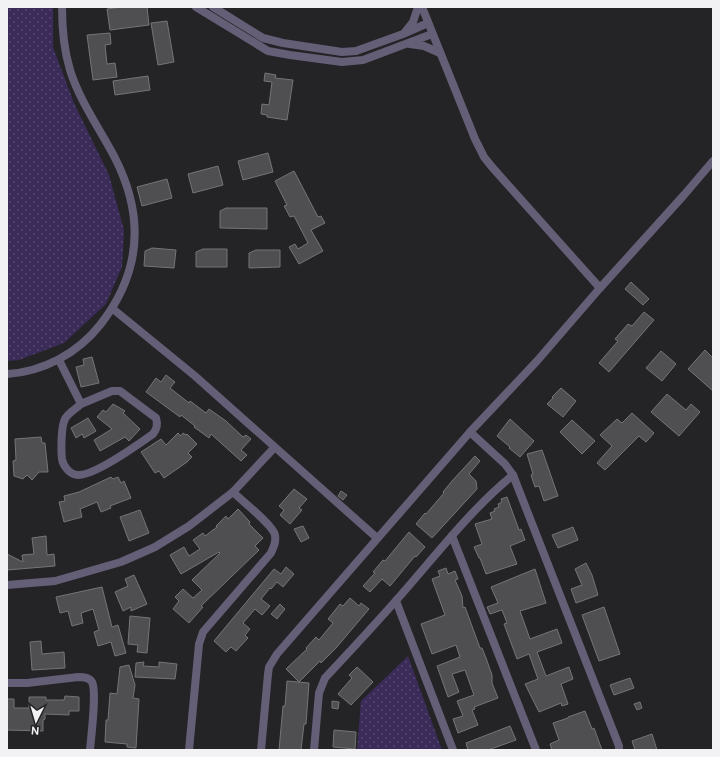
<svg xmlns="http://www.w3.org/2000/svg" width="720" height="757" font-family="'DM Sans',sans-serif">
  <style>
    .grass { fill: url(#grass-dots) }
    .building { fill: #4f4f51; stroke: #757578 }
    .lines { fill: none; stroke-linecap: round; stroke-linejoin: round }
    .street { stroke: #655e77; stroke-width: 8 }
  </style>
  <defs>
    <pattern id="grass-dots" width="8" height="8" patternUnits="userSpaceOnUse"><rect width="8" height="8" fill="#3b2b58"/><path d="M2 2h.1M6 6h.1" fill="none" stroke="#584a71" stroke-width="1.8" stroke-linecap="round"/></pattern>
  </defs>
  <rect width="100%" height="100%" fill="#242326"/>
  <g class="grass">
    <path d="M7,7H53V47L74,103L109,175L124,230L122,267L106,304L64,343L19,360L7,361Z"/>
    <path d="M408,656L442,750H357L361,701Z"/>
  </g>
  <g class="building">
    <path d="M121,7H147L149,25L110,30L107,9Z"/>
    <path d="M167,21L174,62L158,65L151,23Z"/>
    <path d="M110,33L111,44L105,45L107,64L115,63L117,77L93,80L87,35Z"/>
    <path d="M265,73L276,75L275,78L293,80L287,120L267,117V115L261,114L262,104L269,105L272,82L264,81Z"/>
    <path d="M148,76L150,90L115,95L113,81Z"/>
    <path d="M268,153L273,172L243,180L238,161Z"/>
    <path d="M218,166L223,185L193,193L188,174Z"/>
    <path d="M294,171L318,217L321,216L325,223L311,230L323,251L299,264L289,247L295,244L298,249L308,243L294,216L290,217L284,206L287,205L275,181Z"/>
    <path d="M167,179L172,198L142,206L137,187Z"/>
    <path d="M226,208H267V229L220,228V211Z"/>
    <path d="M152,248L176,250L174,268L144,266L145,251Z"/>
    <path d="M203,249H227V267H196V252Z"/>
    <path d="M256,250H280V267L249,268V253Z"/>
    <path d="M631,282L649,299L643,305L625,289Z"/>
    <path d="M644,312L654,320L609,372L599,363L618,341L615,339L628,324L632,326Z"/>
    <path d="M705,350L713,358V391L688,369Z"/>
    <path d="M661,351L676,364L662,381L646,368Z"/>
    <path d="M92,357L99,383L81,387L76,367L84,365L83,359Z"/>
    <path d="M166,375L175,382L170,388L189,403L190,401L206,413L209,409L226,421L243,437L246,435L251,439L241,450L247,455L241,461L211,434L209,438L194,427L195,426L181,415L180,417L146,392L156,378L161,382Z"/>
    <path d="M561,388L576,401L563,417L547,404L553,398L552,397Z"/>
    <path d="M667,394L686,410L691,404L700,412L679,436L651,412Z"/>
    <path d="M113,404L125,411L123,413L140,429L129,441L125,437L100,451L94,440L112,429L97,417L103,410L106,412Z"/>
    <path d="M632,413L654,433L646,442L639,436L605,470L597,463L612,446L600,435L617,419L622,423Z"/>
    <path d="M88,418L96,431L84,438L82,434L76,438L71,428Z"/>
    <path d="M510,419L534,441L520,457L509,448L510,447L497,436Z"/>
    <path d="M572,420L595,441L582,454L560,432Z"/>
    <path d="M178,433L181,436L183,433L186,435L187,434L197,444L188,453L192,457L187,462L164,478L159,471L155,473L141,452L161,439L166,445Z"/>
    <path d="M41,437L42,443H45L48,472H39L32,480L27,475L23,479L14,476L13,461L16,460L15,439Z"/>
    <path d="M542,450L558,496L544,501L539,486L535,487L531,475L533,474L527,454Z"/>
    <path d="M475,456L480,461L469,474L476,481L477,489L432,538L416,524L425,513L426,514L444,493L443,492L452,481Z"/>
    <path d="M111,477L113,479L118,477L121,483L124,481L131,498L110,506L111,508L101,512L97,502L80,509L82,517L64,522L59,502L65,501L64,496L79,492Z"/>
    <path d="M294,489L307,499L299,508L302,510L290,524L280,515L284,510L279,506Z"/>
    <path d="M341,491L347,495L343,500L338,496Z"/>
    <path d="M507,497L519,530L521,529L525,540L510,546L517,564L486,574L480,558H479L474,547L482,544L475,524L492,519L490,513L495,511L494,509L499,507L498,504L502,502L501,499Z"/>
    <path d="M238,509L250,522L249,524L263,538L255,546L259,550L201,606L203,607L189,623L173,609L179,601L175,597L183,589L193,598L202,590L192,580L220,553L219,552L181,574L170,555L184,547L189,556L200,549L193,540L203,533L205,536L217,527L216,526L226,516L228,519Z"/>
    <path d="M140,510L149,533L129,541L120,517Z"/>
    <path d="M303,526L309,538L301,542L294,529Z"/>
    <path d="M573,527L578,540L558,548L552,535Z"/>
    <path d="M409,532L425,547L416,557L415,556L390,586L382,579L370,592L363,586L375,573L373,572L383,560L385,561Z"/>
    <path d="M46,536L47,555L54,554L55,566L7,570V554L23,562L22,555L34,554L32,538Z"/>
    <path d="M586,563L592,575L598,595L576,603L571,589L582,585L575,569Z"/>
    <path d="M286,567L294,574L283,587L277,582L271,589L270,588L261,599L270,606L262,615L255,609L243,623L250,629L245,635L248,638L236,651L231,647L226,652L214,641L274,569L281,574Z"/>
    <path d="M446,568L448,574L455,571L458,579L455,580L462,596L463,608L465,607L480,648H482L486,658L492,675V683L498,698L474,707L475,709L472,710L478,725L458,733L453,719L463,716L457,701L474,695L465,670L452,674L459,692L448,697L437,666L460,657L456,645L432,654L421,624L445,615L432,579L440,576L438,571Z"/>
    <path d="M535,569L546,603L520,611L530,639L557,629L562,643L537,652L546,676L569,667L573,679L561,684L568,704L562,706L561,703L539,712L525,684L538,679L529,654L517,659L504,624L507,623L502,610L490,614L487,607L498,603L491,587Z"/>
    <path d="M134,575L147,604L131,611V607L123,611L115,592L128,586L125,579Z"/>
    <path d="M102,587L112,627L118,625L126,653L115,656L111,642L98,646L94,632L99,630L93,609L81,613L83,623L72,626L68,611L60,613L56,597Z"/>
    <path d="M350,598L359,606L361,603L369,609L336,648L321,663L320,661L299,682L286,669L307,649L306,648L316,637L319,640L333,623L328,619L340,604L343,606Z"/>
    <path d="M280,604L285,609L277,619L271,614Z"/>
    <path d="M604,607L620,654L599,661L582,615Z"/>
    <path d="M130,616L150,618L147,653L137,652L138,645L128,644Z"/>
    <path d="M41,641L42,654L64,652L65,668L32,670L30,642Z"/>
    <path d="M144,662L143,666L159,667V662L177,664L175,679L135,677L136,663Z"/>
    <path d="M129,665L135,685L133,698L139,699L136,748L127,747V744L105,742L106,720H108L110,693L117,694L120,667Z"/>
    <path d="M357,667L373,682L351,705L338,694L352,678L349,675Z"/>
    <path d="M630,678L634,688L614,695L610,685Z"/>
    <path d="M287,681L309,683L306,724H304L301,750H279L283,706H285Z"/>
    <path d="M65,696L79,697V711H69V715L45,714V719L43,720V731L7,730V699H14V708H29V697H46V700H64Z"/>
    <path d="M332,701L339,702L338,709L332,708Z"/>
    <path d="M640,702L642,708L637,710L634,704Z"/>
    <path d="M585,711L592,729L594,728L602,750H552L550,744L559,740L553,723L568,718V717Z"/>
    <path d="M510,726L516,740L488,750H468L466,743Z"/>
    <path d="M334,730L356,732L355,749L333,747Z"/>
    <path d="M652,734L657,750H635L632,741Z"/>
  </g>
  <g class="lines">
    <g class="street">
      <path d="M196,7L268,51L290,55L342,62L363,60L432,34"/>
      <path d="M213,7L263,38L283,43L342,52L356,51L403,34L428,23"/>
      <path d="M422,7L475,139L484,157L492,167L600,288"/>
      <path d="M405,32L413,22L418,7"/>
      <path d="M410,44L424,46L440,53"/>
      <path d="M113,309L195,376L377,538"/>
      <path d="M59,360L81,404L112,391H120L156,418C158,424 157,429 153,434C139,444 94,476 78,475C70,475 63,466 62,459C61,450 61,426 65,419C68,413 76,409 81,404"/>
      <path d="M7,374C43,372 78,353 100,325C141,273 145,217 115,158C100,129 80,102 70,70C64,50 62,28 62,7"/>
      <path d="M470,432L505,464L513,475L619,746V750"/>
      <path d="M452,536L536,750"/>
      <path d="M7,585L55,581L121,562L155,547L189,526L233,492L274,448"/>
      <path d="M396,601L453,750"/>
      <path d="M7,683H27L78,677C83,677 89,677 92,682C97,692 91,737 90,750"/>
      <path d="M189,750L199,644L203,632L271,553C274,546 276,542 275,535C273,525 241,500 233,492"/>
      <path d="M261,750L268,674L269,667L277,654L470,432L537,361L600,288L684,195L713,161"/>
      <path d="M314,750L319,693L325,678C355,646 385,614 413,581C444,545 475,506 513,475"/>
    </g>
  </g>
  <rect width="720" height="757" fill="none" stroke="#f2f2f4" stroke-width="16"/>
  <g transform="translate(36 721) rotate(185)" stroke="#242326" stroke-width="3" paint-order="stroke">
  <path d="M0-3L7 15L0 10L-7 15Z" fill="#f2f2f4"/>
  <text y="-6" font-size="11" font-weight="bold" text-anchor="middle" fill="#f2f2f4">N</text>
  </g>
</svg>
